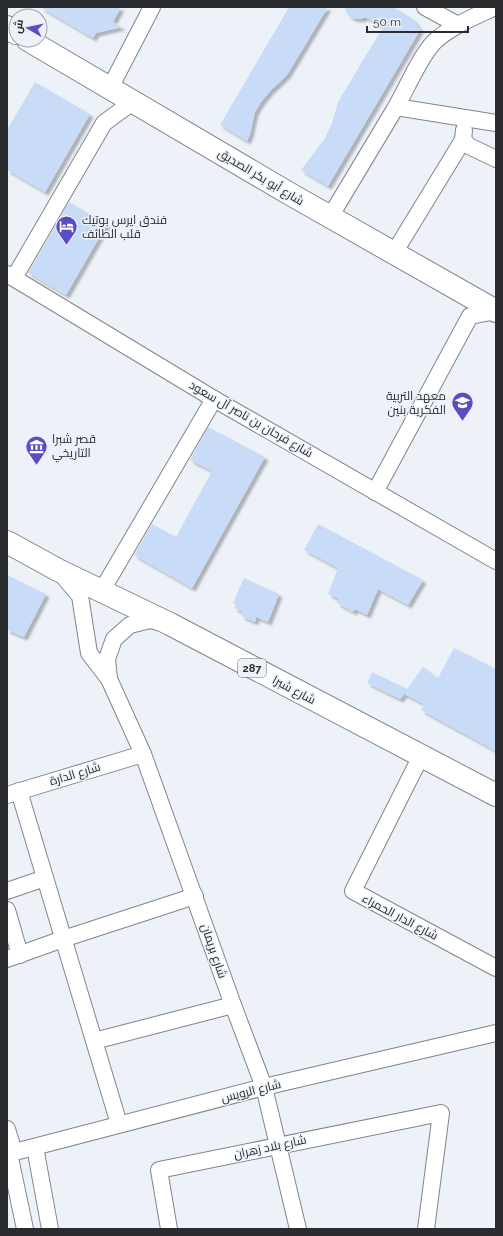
<svg xmlns="http://www.w3.org/2000/svg" width="503" height="1236" font-family="Raleway,Cairo,sans-serif">
  <style>
    .building { fill: #c9dcf7; filter: url(#shadow) }
    .lines { fill: none; stroke-linecap: round; stroke-linejoin: round }
    .minor-casing { stroke: #81858c; stroke-width: 18 }
    .primary-casing { stroke: #81858c; stroke-width: 24 }
    .minor { stroke: #fff; stroke-width: 16 }
    .primary { stroke: #fff; stroke-width: 22 }
    .labels { text-anchor: middle; dominant-baseline: central; stroke-width: 3; stroke-linejoin: round; paint-order: stroke }
    .shield { fill: #edf2f9; stroke: #64676c; stroke-width: 1 }
    .shield-label { font-size: 11px; font-weight: bold; fill: #2a2c2f }
    .street-label { font-size: 12px; fill: #2a2c2f; stroke: #edf2f9 }
    .poi-label { font-size: 12px; fill: #2a2c2f; stroke: #edf2f9; text-anchor: start }
  </style>
  <defs>
    <filter id="shadow"><feDropShadow dx="3.5" dy="3.5" stdDeviation="1" flood-color="#0004"/></filter>
  </defs>
  <rect width="100%" height="100%" fill="#edf2f9"/>
  <g class="building">
    <path d="M40,7H121L113,22L122,27L96,33L93,38Z"/>
    <path d="M289,7H328L287,75L271,90L261,102L255,112L250,134L247,141L220,125Z"/>
    <path d="M344,7H393L413,19L420,30L328,186L301,170L325,138L332,123L338,102L383,27L365,17L361,19L352,18L348,15Z"/>
    <path d="M35,82L90,114L45,192L7,170V130Z"/>
    <path d="M69,202L107,224L66,295L28,273Z"/>
    <path d="M208,427L265,457L192,588L134,555L152,524L176,537L212,471L190,460Z"/>
    <path d="M318,524L423,580L408,605L378,589L367,615L355,609L353,612L337,603L339,599L328,594L338,568L304,550Z"/>
    <path d="M7,575L46,594L24,637L7,630Z"/>
    <path d="M244,578L279,594L268,622L256,617L255,622L241,616L243,612L234,608L236,604L233,603Z"/>
    <path d="M454,648L496,669V751L421,710L424,704L404,694L400,699L367,683L372,672L407,689L423,667L438,678Z"/>
  </g>
  <g class="lines">
    <defs>
      <g id="minor">
        <path d="M425,7L458,25"/>
        <path d="M110,88L152,7"/>
        <path d="M396,107L496,123"/>
        <path d="M464,130L463,140L469,146L496,159"/>
        <path d="M330,217C352,180 374,144 396,107C407,88 419,58 434,42C451,26 474,17 495,7"/>
        <path d="M394,253L463,140"/>
        <path d="M7,274L214,399L496,561"/>
        <path d="M14,278L104,123L134,101"/>
        <path d="M375,492L470,316L496,311"/>
        <path d="M63,576L80,596L89,653L109,679L143,754L233,1005L264,1087L298,1229"/>
        <path d="M101,592L214,399"/>
        <path d="M109,679L107,659L114,639L130,625L150,620L162,623"/>
        <path d="M421,756L353,891L496,968"/>
        <path d="M19,791L119,1124"/>
        <path d="M7,795L143,754"/>
        <path d="M7,891L45,878"/>
        <path d="M7,910L20,955"/>
        <path d="M7,959L63,939L195,896"/>
        <path d="M94,1041L233,1005"/>
        <path d="M7,1129L14,1152"/>
        <path d="M35,1147L50,1229"/>
        <path d="M9,1153L25,1229"/>
        <path d="M7,1154L264,1087L496,1033"/>
        <path d="M169,1229L159,1170L441,1113L426,1229"/>
      </g>
      <g id="primary">
        <path d="M7,27L16,33"/>
        <path d="M28,40L290,194L496,311"/>
        <path d="M7,542L58,570L170,624L496,795"/>
      </g>
    </defs>
    <use href="#minor" class="minor-casing"/>
    <use href="#primary" class="primary-casing"/>
    <use href="#minor" class="minor"/>
    <use href="#primary" class="primary"/>
  </g>
  <defs>
    <symbol id="hotel-pin" viewBox="-11 -11 22 30"><path d="M0 17L-7.5 6A9.5 9.5 0 1 1 7.5 6Z" fill="#5c4cc4" stroke="#edf2f9"/><path d="M-6-4.5h1.5V1H6V5H4.5V3h-9V5H-6ZM-4 0a1.8 1.8 0 1 1 3.6 0ZM.5 0V-2.5h3Q6-2.5 6 0Z" fill="#fff"/></symbol>
    <symbol id="school-pin" viewBox="-11 -11 22 30"><path d="M0 17L-7.5 6A9.5 9.5 0 1 1 7.5 6Z" fill="#5c4cc4" stroke="#edf2f9"/><path d="M0-5L7-2L0 1L-7-2ZM-4 1L0 2.5L4 1V4Q0 6-4 4Z" fill="#fff"/></symbol>
    <symbol id="museum-pin" viewBox="-11 -11 22 30"><path d="M0 17L-7.5 6A9.5 9.5 0 1 1 7.5 6Z" fill="#5c4cc4" stroke="#edf2f9"/><path d="M0-6L6-3V-2H-6V-3ZM-5-1h2V3h-2ZM-1-1h2V3h-2ZM3-1h2V3H3ZM-6 4H6V6H-6Z" fill="#fff"/></symbol>
  </defs>
  <g fill-rule="evenodd">
    <use href="#hotel-pin" x="54" y="214" width="25" height="34"/>
    <use href="#school-pin" x="450" y="390" width="25" height="34"/>
    <use href="#museum-pin" x="24" y="434" width="25" height="34"/>
  </g>
  <g class="labels">
    <rect class="shield" x="238" y="659" width="28" height="18" rx="3"/>
    <g class="shield-label">
      <text x="252" y="668">287</text>
    </g>
    <g class="street-label">
      <text transform="translate(261 177) rotate(31)">شارع أبو بكر الصديق</text>
      <text transform="translate(251 419) rotate(30)">شارع فرحان بن ناصر آل سعود</text>
      <text transform="translate(294 690) rotate(28)">شارع شبرا</text>
      <text transform="translate(75 774) rotate(-17)">شارع الدارة</text>
      <text transform="translate(400 917) rotate(28)">شارع الدار الحمراء</text>
      <text transform="translate(214 951) rotate(71)">شارع بريمان</text>
      <text transform="translate(251 1091) rotate(-14)">شارع الرويس</text>
      <text transform="translate(270 1147) rotate(-12)">شارع بلاد زهران</text>
    </g>
    <g class="poi-label">
      <text x="82" y="220">فندق ايرس بوتيك<tspan x="82" dy="14">قلب الطائف</tspan></text>
      <text x="446" y="396" text-anchor="end">معهد التربية<tspan x="446" dy="14">الفكرية بنين</tspan></text>
      <text x="52" y="439">قصر شبرا<tspan x="52" dy="14">التاريخي</tspan></text>
    </g>
  </g>
  <rect width="503" height="1236" fill="none" stroke="#2a2c2f" stroke-width="16"/>
  <g transform="translate(28 28) rotate(279)"><circle r="19" fill="#edf2f9" stroke="#9fa3a8"/>
  <path d="M0-3L7 15L0 10L-7 15Z" fill="#5c4cc4"/>
  <text y="-6" font-size="11" font-weight="bold" text-anchor="middle" fill="#2a2c2f">ش</text>
  </g>
  <path d="M367 26v6h101v-6" fill="none" stroke="#2a2c2f" stroke-width="2"/>
  <text x="373" y="26" font-size="12" fill="#2a2c2f" stroke="#edf2f9" stroke-width="3" paint-order="stroke">50 m</text>
</svg>
